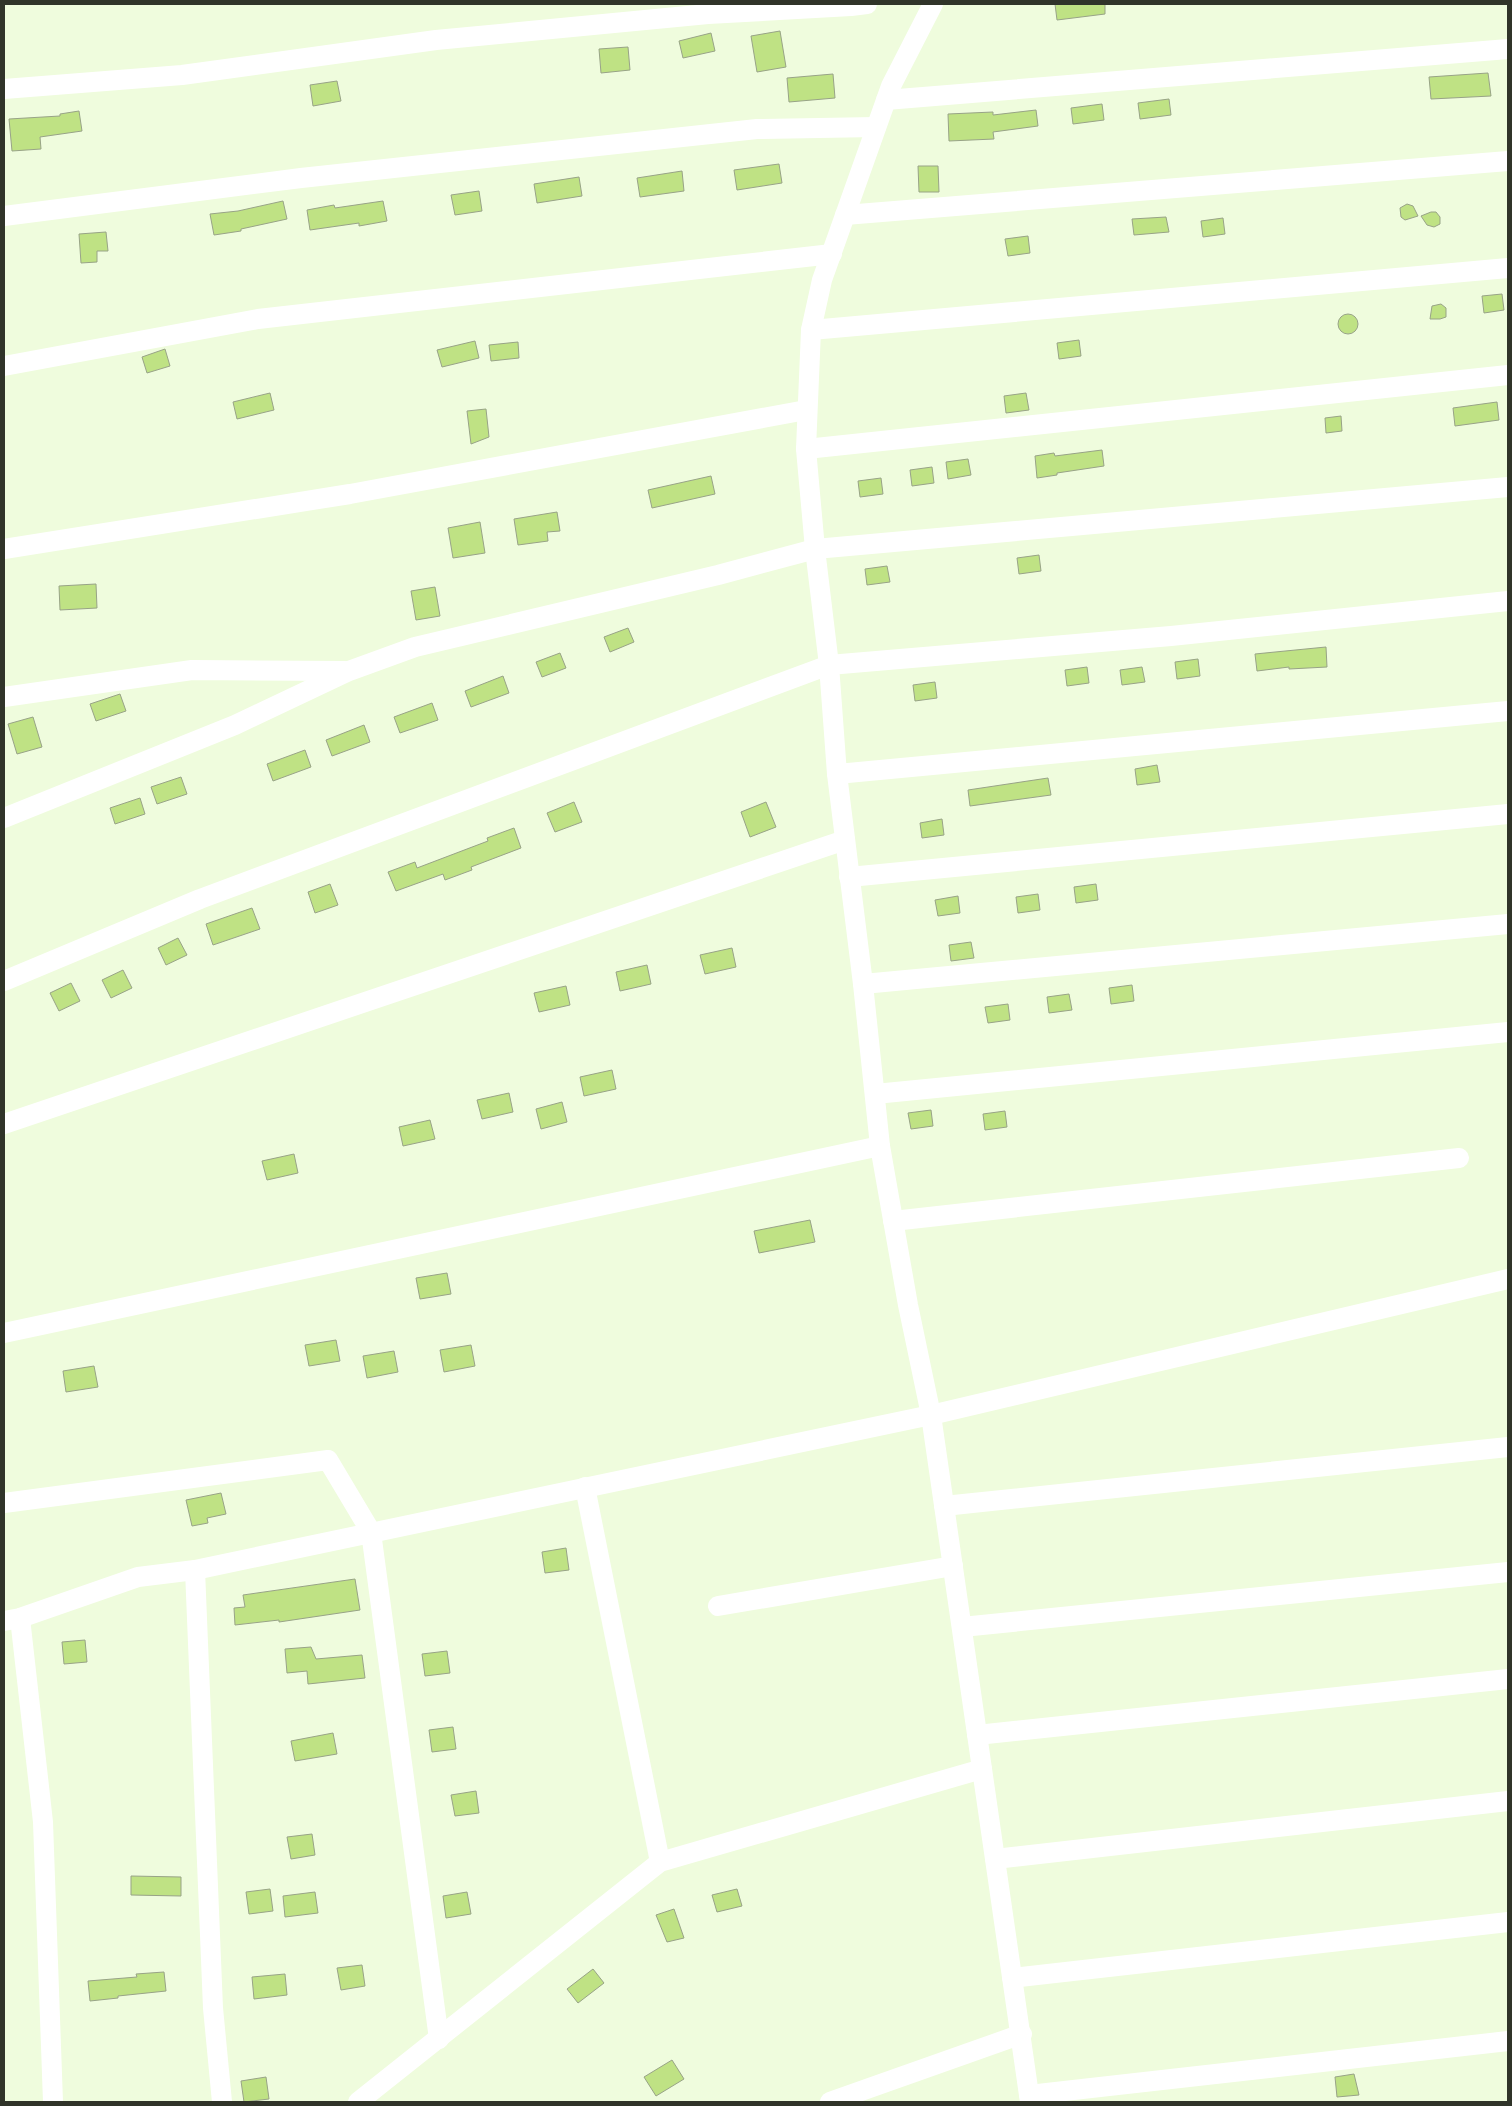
<svg xmlns="http://www.w3.org/2000/svg" width="1512" height="2106" font-family="Overpass,sans-serif">
  <style>
    .building { fill: #bfe284; stroke: #98a387 }
    .lines { fill: none; stroke-linecap: round; stroke-linejoin: round }
    .minor { stroke: #fff; stroke-width: 20 }
  </style>
  <rect width="100%" height="100%" fill="#effcdd"/>
  <g class="building">
    <path d="M1055,4H1105V14L1057,20Z"/>
    <path d="M780,31L786,67L757,72L751,36Z"/>
    <path d="M711,33L715,51L683,58L679,41Z"/>
    <path d="M628,47L630,70L601,73L599,49Z"/>
    <path d="M1488,73L1491,96L1431,99L1429,77Z"/>
    <path d="M833,74L835,98L789,102L787,78Z"/>
    <path d="M337,81L341,101L313,106L310,85Z"/>
    <path d="M1169,99L1171,115L1140,119L1138,103Z"/>
    <path d="M1102,104L1104,120L1073,124L1071,108Z"/>
    <path d="M1036,110L1038,126L993,132L994,139L949,141L948,114L993,112V115Z"/>
    <path d="M79,111L82,131L40,137L41,149L12,151L9,119L60,116V114Z"/>
    <path d="M779,164L782,183L737,190L734,170Z"/>
    <path d="M918,166H938L939,192H919Z"/>
    <path d="M682,171L684,191L640,197L637,178Z"/>
    <path d="M579,177L582,196L537,203L534,184Z"/>
    <path d="M479,191L482,211L455,215L451,195Z"/>
    <path d="M283,201L287,219L241,229V231L214,235L210,214L238,211Z"/>
    <path d="M383,201L387,221L359,226V223L310,230L307,210L334,205L335,208Z"/>
    <path d="M1407,204L1413,206L1418,216L1405,220L1401,217L1400,208Z"/>
    <path d="M1431,212H1436L1440,217V224L1434,227L1427,225L1421,216Z"/>
    <path d="M1166,217L1169,232L1134,235L1132,219Z"/>
    <path d="M1223,218L1225,234L1203,237L1201,221Z"/>
    <path d="M106,232L108,251H97V262L81,263L79,234Z"/>
    <path d="M1028,236L1030,253L1008,256L1005,239Z"/>
    <path d="M1502,294L1504,310L1484,313L1482,296Z"/>
    <path d="M1441,304L1446,308V317L1440,319H1430L1432,306Z"/>
    <circle cx="1348" cy="324" r="10"/>
    <path d="M1079,340L1081,356L1059,359L1057,343Z"/>
    <path d="M475,341L479,358L442,367L437,350Z"/>
    <path d="M518,342L519,358L491,361L489,345Z"/>
    <path d="M165,349L170,366L147,373L142,357Z"/>
    <path d="M270,393L274,410L237,419L233,402Z"/>
    <path d="M1026,393L1029,410L1006,413L1004,396Z"/>
    <path d="M1497,402L1499,420L1455,426L1453,408Z"/>
    <path d="M486,409L489,437L471,444L467,411Z"/>
    <path d="M1341,416L1342,431L1326,433L1325,418Z"/>
    <path d="M1102,450L1104,466L1057,473V475L1037,478L1035,456L1054,453L1055,456Z"/>
    <path d="M968,459L971,475L948,479L946,462Z"/>
    <path d="M932,467L934,483L912,486L910,470Z"/>
    <path d="M711,476L715,494L652,508L648,490Z"/>
    <path d="M881,478L883,494L860,497L858,481Z"/>
    <path d="M557,512L560,531L547,532L548,541L518,545L514,519Z"/>
    <path d="M480,522L485,553L453,558L448,528Z"/>
    <path d="M1039,555L1041,571L1019,574L1017,558Z"/>
    <path d="M887,566L890,582L867,585L865,569Z"/>
    <path d="M96,584L97,608L60,610L59,586Z"/>
    <path d="M435,587L440,616L416,620L411,591Z"/>
    <path d="M628,628L634,642L610,652L604,637Z"/>
    <path d="M1326,647L1327,667L1289,669V667L1257,671L1255,654Z"/>
    <path d="M560,653L566,668L542,677L536,662Z"/>
    <path d="M1198,659L1200,676L1177,679L1175,662Z"/>
    <path d="M1087,667L1089,683L1067,686L1065,670Z"/>
    <path d="M1142,667L1145,682L1122,685L1120,670Z"/>
    <path d="M503,676L509,693L471,707L465,691Z"/>
    <path d="M935,682L937,698L915,701L913,685Z"/>
    <path d="M120,694L126,711L96,721L90,704Z"/>
    <path d="M432,703L438,720L400,733L394,717Z"/>
    <path d="M33,717L42,747L17,754L8,724Z"/>
    <path d="M364,725L370,742L332,756L326,740Z"/>
    <path d="M305,750L311,767L273,781L267,764Z"/>
    <path d="M1157,765L1160,782L1137,785L1135,769Z"/>
    <path d="M181,777L187,794L157,804L151,787Z"/>
    <path d="M1048,778L1051,795L970,806L968,790Z"/>
    <path d="M140,798L145,814L115,824L110,808Z"/>
    <path d="M574,802L582,822L555,832L547,813Z"/>
    <path d="M766,802L776,827L750,837L741,812Z"/>
    <path d="M942,819L944,835L922,838L920,823Z"/>
    <path d="M514,828L521,848L471,867L472,870L445,880L443,874L396,891L388,872L415,862L417,868L488,841L487,838Z"/>
    <path d="M330,884L338,905L315,913L308,892Z"/>
    <path d="M1096,884L1098,900L1076,903L1074,887Z"/>
    <path d="M1038,894L1040,910L1018,913L1016,897Z"/>
    <path d="M958,896L960,913L938,916L935,900Z"/>
    <path d="M252,908L260,929L213,945L206,924Z"/>
    <path d="M178,938L187,955L166,965L158,948Z"/>
    <path d="M971,942L974,958L951,961L949,945Z"/>
    <path d="M732,948L736,967L705,974L700,955Z"/>
    <path d="M647,965L651,984L620,991L616,972Z"/>
    <path d="M123,970L132,988L111,998L102,980Z"/>
    <path d="M71,983L80,1001L59,1011L50,993Z"/>
    <path d="M1132,985L1134,1001L1111,1004L1109,988Z"/>
    <path d="M566,986L570,1005L539,1012L534,993Z"/>
    <path d="M1069,994L1072,1010L1049,1013L1047,997Z"/>
    <path d="M1008,1004L1010,1020L988,1023L985,1007Z"/>
    <path d="M612,1070L616,1089L584,1096L580,1077Z"/>
    <path d="M509,1093L513,1112L482,1119L477,1100Z"/>
    <path d="M562,1102L567,1122L541,1129L536,1109Z"/>
    <path d="M931,1110L933,1126L911,1129L908,1113Z"/>
    <path d="M1005,1111L1007,1127L985,1130L983,1114Z"/>
    <path d="M430,1120L435,1139L403,1146L399,1127Z"/>
    <path d="M294,1154L298,1173L267,1180L262,1161Z"/>
    <path d="M810,1220L815,1242L759,1253L754,1231Z"/>
    <path d="M447,1273L451,1294L420,1299L416,1278Z"/>
    <path d="M336,1340L340,1361L309,1366L305,1345Z"/>
    <path d="M471,1345L475,1366L444,1372L440,1350Z"/>
    <path d="M394,1351L398,1372L367,1378L363,1356Z"/>
    <path d="M94,1366L98,1387L66,1392L63,1371Z"/>
    <path d="M221,1493L226,1514L207,1518L208,1523L192,1526L186,1500Z"/>
    <path d="M566,1548L569,1570L545,1573L542,1552Z"/>
    <path d="M355,1579L360,1610L279,1622V1620L235,1625L234,1608L245,1607L243,1595Z"/>
    <path d="M85,1640L87,1662L64,1664L62,1642Z"/>
    <path d="M311,1647L316,1659L362,1655L365,1678L308,1684L307,1671L287,1673L285,1649Z"/>
    <path d="M447,1651L450,1673L425,1676L422,1654Z"/>
    <path d="M453,1727L456,1749L432,1752L429,1730Z"/>
    <path d="M333,1733L337,1754L295,1761L291,1741Z"/>
    <path d="M476,1791L479,1813L455,1816L451,1795Z"/>
    <path d="M312,1834L315,1855L291,1859L287,1837Z"/>
    <path d="M131,1876L181,1877V1896L131,1895Z"/>
    <path d="M270,1889L273,1911L249,1914L246,1892Z"/>
    <path d="M737,1889L742,1906L717,1912L712,1895Z"/>
    <path d="M315,1892L318,1913L285,1917L283,1896Z"/>
    <path d="M467,1892L471,1914L446,1918L443,1896Z"/>
    <path d="M674,1909L684,1938L667,1942L656,1915Z"/>
    <path d="M362,1965L365,1986L341,1990L337,1968Z"/>
    <path d="M593,1969L604,1983L578,2003L567,1989Z"/>
    <path d="M164,1972L166,1991L118,1996V1998L90,2001L88,1981L137,1977L136,1974Z"/>
    <path d="M285,1974L287,1995L254,1999L252,1977Z"/>
    <path d="M672,2060L684,2079L656,2096L644,2077Z"/>
    <path d="M1354,2074L1359,2095L1337,2097L1335,2077Z"/>
    <path d="M266,2077L269,2099L244,2102L241,2081Z"/>
  </g>
  <g class="lines">
    <g class="minor">
      <path d="M933,4L891,86L822,280L811,330L806,449L815,549L829,665L837,774L863,984L880,1146L908,1305L931,1415L1030,2102"/>
      <path d="M4,89L182,75L436,40L708,14L851,6L867,4"/>
      <path d="M886,100L1508,49"/>
      <path d="M845,215L1508,161"/>
      <path d="M4,216L301,178L757,129L876,127"/>
      <path d="M811,330L1508,268"/>
      <path d="M4,366L258,319L832,254"/>
      <path d="M806,449L1508,375"/>
      <path d="M4,549L350,494L806,410"/>
      <path d="M4,697L192,670L345,671"/>
      <path d="M837,774L1508,711"/>
      <path d="M4,818L235,725L349,671L415,647L718,575L815,549L1508,487"/>
      <path d="M849,877L1508,814"/>
      <path d="M4,981L200,899L829,665L1171,636L1508,601"/>
      <path d="M863,984L1508,924"/>
      <path d="M875,1094L1508,1032"/>
      <path d="M4,1124L845,840"/>
      <path d="M893,1221L1459,1158"/>
      <path d="M4,1333L880,1146"/>
      <path d="M585,1487L660,1862"/>
      <path d="M4,1503L328,1460L371,1532L439,2039"/>
      <path d="M944,1506L1508,1447"/>
      <path d="M195,1570L213,2008L222,2102"/>
      <path d="M718,1606L953,1566"/>
      <path d="M20,1618L43,1822L53,2102"/>
      <path d="M4,1621L20,1618L138,1577L195,1570L931,1415L1508,1279"/>
      <path d="M962,1627L1508,1572"/>
      <path d="M977,1735L1508,1679"/>
      <path d="M995,1859L1508,1801"/>
      <path d="M1012,1978L1508,1922"/>
      <path d="M1029,2095L1508,2041"/>
      <path d="M358,2102L660,1862L982,1769"/>
      <path d="M830,2102L1022,2034"/>
    </g>
  </g>
  <rect width="1512" height="2106" fill="none" stroke="#303429" stroke-width="10"/>
</svg>
